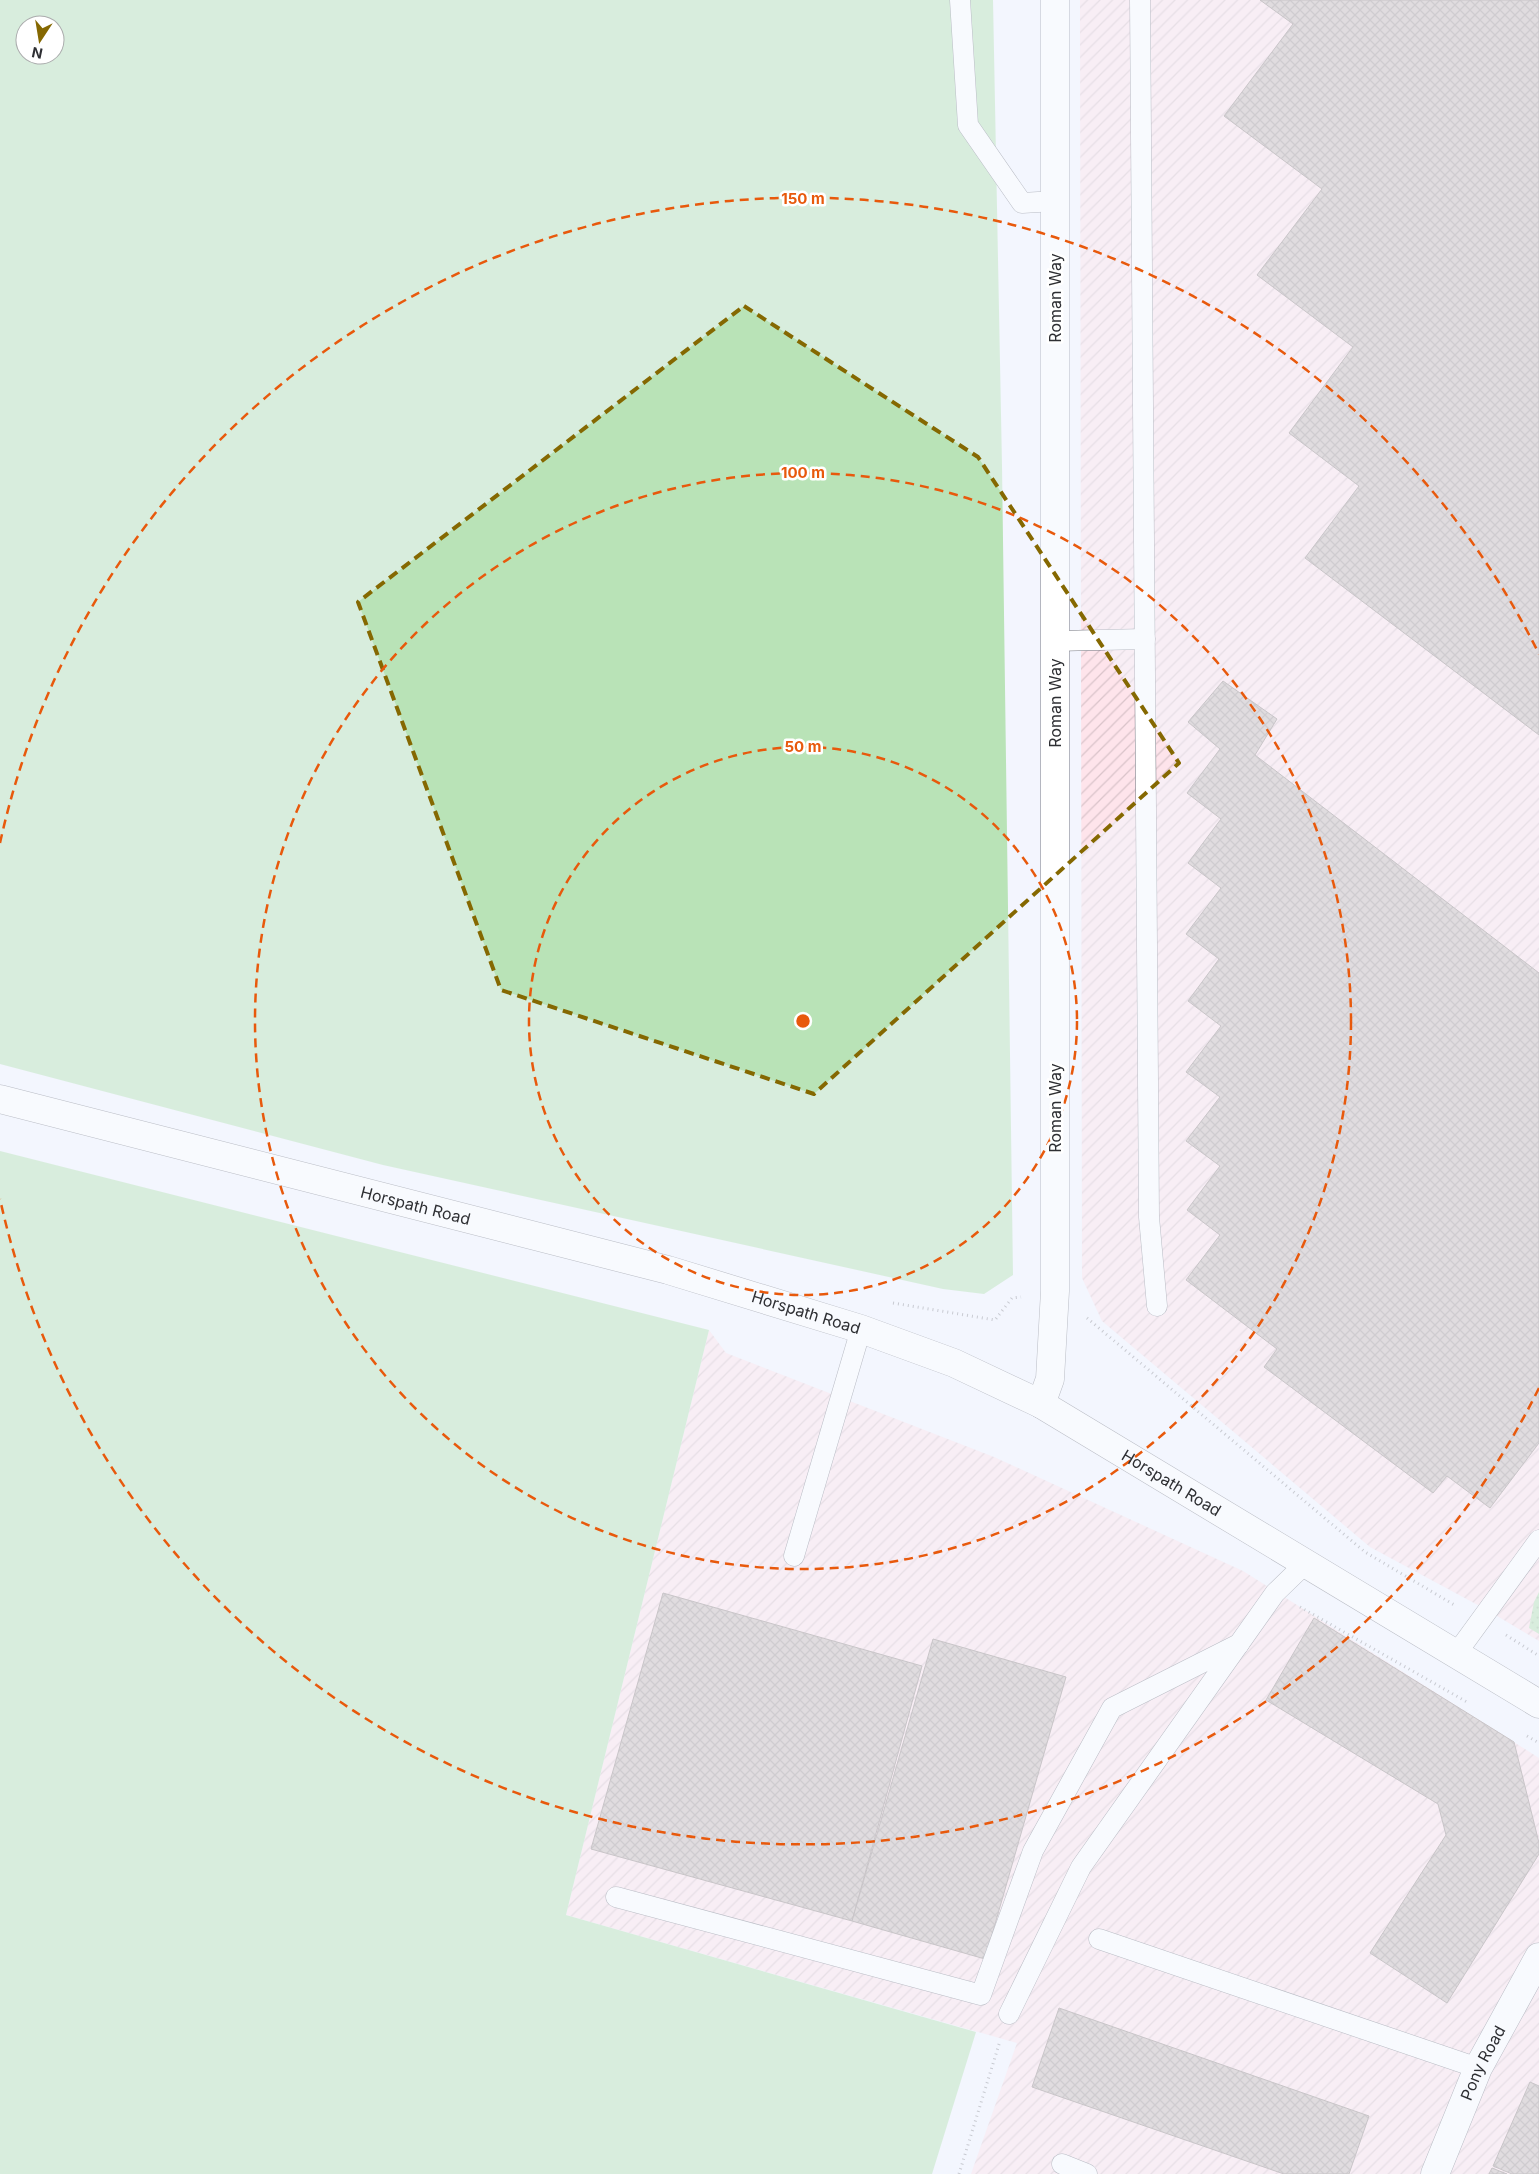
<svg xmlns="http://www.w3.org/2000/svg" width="1539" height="2174" font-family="Inter,sans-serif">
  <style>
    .industrial { fill: url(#industrial-furrows) }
    .grass { fill: url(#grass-dots) }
    .green { fill: #b9e3b7; fill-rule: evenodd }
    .building { fill: url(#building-cross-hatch); stroke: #968a88 }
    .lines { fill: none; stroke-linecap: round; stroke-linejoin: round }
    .service-casing { stroke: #767882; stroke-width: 21 }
    .minor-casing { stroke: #767882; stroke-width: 29 }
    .tertiary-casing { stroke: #767882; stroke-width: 29 }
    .path { stroke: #96979e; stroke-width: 3; stroke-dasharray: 1 4; stroke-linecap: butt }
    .service { stroke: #fff; stroke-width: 20 }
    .minor { stroke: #fff; stroke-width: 28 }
    .tertiary { stroke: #fff; stroke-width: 28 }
    .marked { fill: none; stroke: #856801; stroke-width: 4; stroke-dasharray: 10 6; stroke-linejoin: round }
    .ring { fill: none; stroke: #e8590c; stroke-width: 2.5; stroke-dasharray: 9 6 }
    .labels { text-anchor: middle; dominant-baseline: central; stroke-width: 5; stroke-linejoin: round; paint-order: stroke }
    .street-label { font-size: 16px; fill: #2e2f33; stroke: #fff }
    .centre { fill: #e8590c; stroke: #fff; stroke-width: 2.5 }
    .ring-label { font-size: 15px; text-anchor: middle; font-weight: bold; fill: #e8590c; stroke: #fff; stroke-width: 5; stroke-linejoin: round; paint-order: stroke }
  </style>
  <defs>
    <pattern id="industrial-furrows" width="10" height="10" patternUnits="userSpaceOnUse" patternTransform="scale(1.25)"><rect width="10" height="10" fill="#fee4eb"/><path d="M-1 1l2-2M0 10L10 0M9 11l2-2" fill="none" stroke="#dac4ca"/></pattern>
    <pattern id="grass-dots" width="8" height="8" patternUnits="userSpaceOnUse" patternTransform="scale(1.25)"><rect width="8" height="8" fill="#b9e3b7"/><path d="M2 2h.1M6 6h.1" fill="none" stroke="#9fc39e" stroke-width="1.8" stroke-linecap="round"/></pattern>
    <pattern id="building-cross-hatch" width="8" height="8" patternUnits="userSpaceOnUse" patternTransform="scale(1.25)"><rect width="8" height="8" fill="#cabdbb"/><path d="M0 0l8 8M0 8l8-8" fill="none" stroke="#a49a99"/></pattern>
  </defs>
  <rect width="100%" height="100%" fill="#f3f5fe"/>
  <g class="industrial">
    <path d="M1080,0H1539V1641L1487,1610L1370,1547L1102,1321L1082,1278Z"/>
    <path d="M709,1330L726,1353L994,1457L1243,1571L1539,1758V2174H971L1017,2043L566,1915Z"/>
  </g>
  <path class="grass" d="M1539,1592V1634L1529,1628L1534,1602Z"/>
  <g class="green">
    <path d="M0,0H993L1002,466L1013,1275L984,1294L943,1289L383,1165L0,1064ZM25,25H55V55H25Z"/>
    <path d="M0,1151L709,1330L566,1915L976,2032L932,2174H0Z"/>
  </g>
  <g class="building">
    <path d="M1260,0H1539V735L1305,558L1359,486L1289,433L1353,347L1257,275L1322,189L1224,116L1293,24Z"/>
    <path d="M1223,681L1277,719L1255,755L1539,973V1443L1490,1508L1447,1476L1433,1493L1264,1367L1277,1349L1186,1280L1220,1235L1187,1210L1220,1166L1186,1141L1220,1097L1186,1072L1221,1026L1188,1001L1219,959L1186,934L1221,888L1188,863L1221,819L1187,793L1220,749L1188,722Z"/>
    <path d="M663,1593L922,1666L852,1921L591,1849Z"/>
    <path d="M1314,1618L1514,1742L1539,1843V1854L1447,2003L1370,1953L1446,1835L1438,1804L1266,1700Z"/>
    <path d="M933,1639L1066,1677L985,1959L852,1921Z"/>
    <path d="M1059,2008L1369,2116L1349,2174H1284L1032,2087Z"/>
    <path d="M1530,2082L1539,2086V2174H1512L1493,2166Z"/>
    <path d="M1492,2168L1507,2174H1489Z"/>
  </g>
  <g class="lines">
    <defs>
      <g id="service">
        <path d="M960,0L968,125L1022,203L1055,201"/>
        <path d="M1140,0L1149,1217L1157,1306"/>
        <path d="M1055,641L1145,639"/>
        <path d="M794,1556L861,1329"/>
        <path d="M1456,1654L1539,1540"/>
        <path d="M616,1897L981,1995L1033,1851L1112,1708L1239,1644"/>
        <path d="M1099,1939L1478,2068"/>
        <path d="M1009,2014L1081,1867L1275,1593L1306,1563"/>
        <path d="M1062,2164L1087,2174"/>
      </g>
      <g id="minor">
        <path d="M1041,1404L1050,1379L1055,1291V0"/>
        <path id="s1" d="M1435,2174L1478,2068L1539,1957"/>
      </g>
      <g id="tertiary">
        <path id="s2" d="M0,1099L668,1270L861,1329L954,1363L1041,1404L1539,1704"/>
      </g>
    </defs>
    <use href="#service" class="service-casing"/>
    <use href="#minor" class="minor-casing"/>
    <use href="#tertiary" class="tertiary-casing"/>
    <g class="path">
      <path d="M893,1303L995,1320L1012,1298L1021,1297"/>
      <path d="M1087,1318L1365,1552L1456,1606"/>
      <path d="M1300,1607L1467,1702"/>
      <path d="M1506,1635L1539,1656"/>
      <path d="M1527,1736L1539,1743"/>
      <path d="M959,2174L1000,2041"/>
    </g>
    <use href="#service" class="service"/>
    <use href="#minor" class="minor"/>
    <use href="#tertiary" class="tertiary"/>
  </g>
  <path d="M0 0H1539V2174H0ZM744,306L978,457L1179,763L814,1094L501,990L358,602Z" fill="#f3f5fe" fill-opacity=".55" fill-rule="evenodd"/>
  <path class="marked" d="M744,306L978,457L1179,763L814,1094L501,990L358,602Z"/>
  <g class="ring">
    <circle cx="803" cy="1021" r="274"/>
    <circle cx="803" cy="1021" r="548"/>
    <path d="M1539 1388A822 822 0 0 1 0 1199M0 843A822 822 0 0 1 1539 654"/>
  </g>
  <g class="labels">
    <g class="street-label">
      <text transform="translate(1055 298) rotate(-90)">Roman Way</text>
      <text transform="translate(1055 703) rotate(-90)">Roman Way</text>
      <text transform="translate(1055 1108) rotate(-90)">Roman Way</text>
      <text stroke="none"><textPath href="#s2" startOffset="429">Horspath Road</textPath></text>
      <text stroke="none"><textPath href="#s2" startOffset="834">Horspath Road</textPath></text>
      <text stroke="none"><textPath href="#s2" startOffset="1239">Horspath Road</textPath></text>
      <text stroke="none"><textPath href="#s1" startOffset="121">Pony Road</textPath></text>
    </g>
  </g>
  <circle cx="803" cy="1021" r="8" class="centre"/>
  <g class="ring-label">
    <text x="803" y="204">150 m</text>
    <text x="803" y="478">100 m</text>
    <text x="803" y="752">50 m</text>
  </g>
  <g transform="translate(40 40) rotate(192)"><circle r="24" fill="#ffffff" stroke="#abacad"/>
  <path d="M0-4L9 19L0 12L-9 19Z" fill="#856801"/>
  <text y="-8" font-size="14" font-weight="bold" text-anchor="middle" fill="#2e2f33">N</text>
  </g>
</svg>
